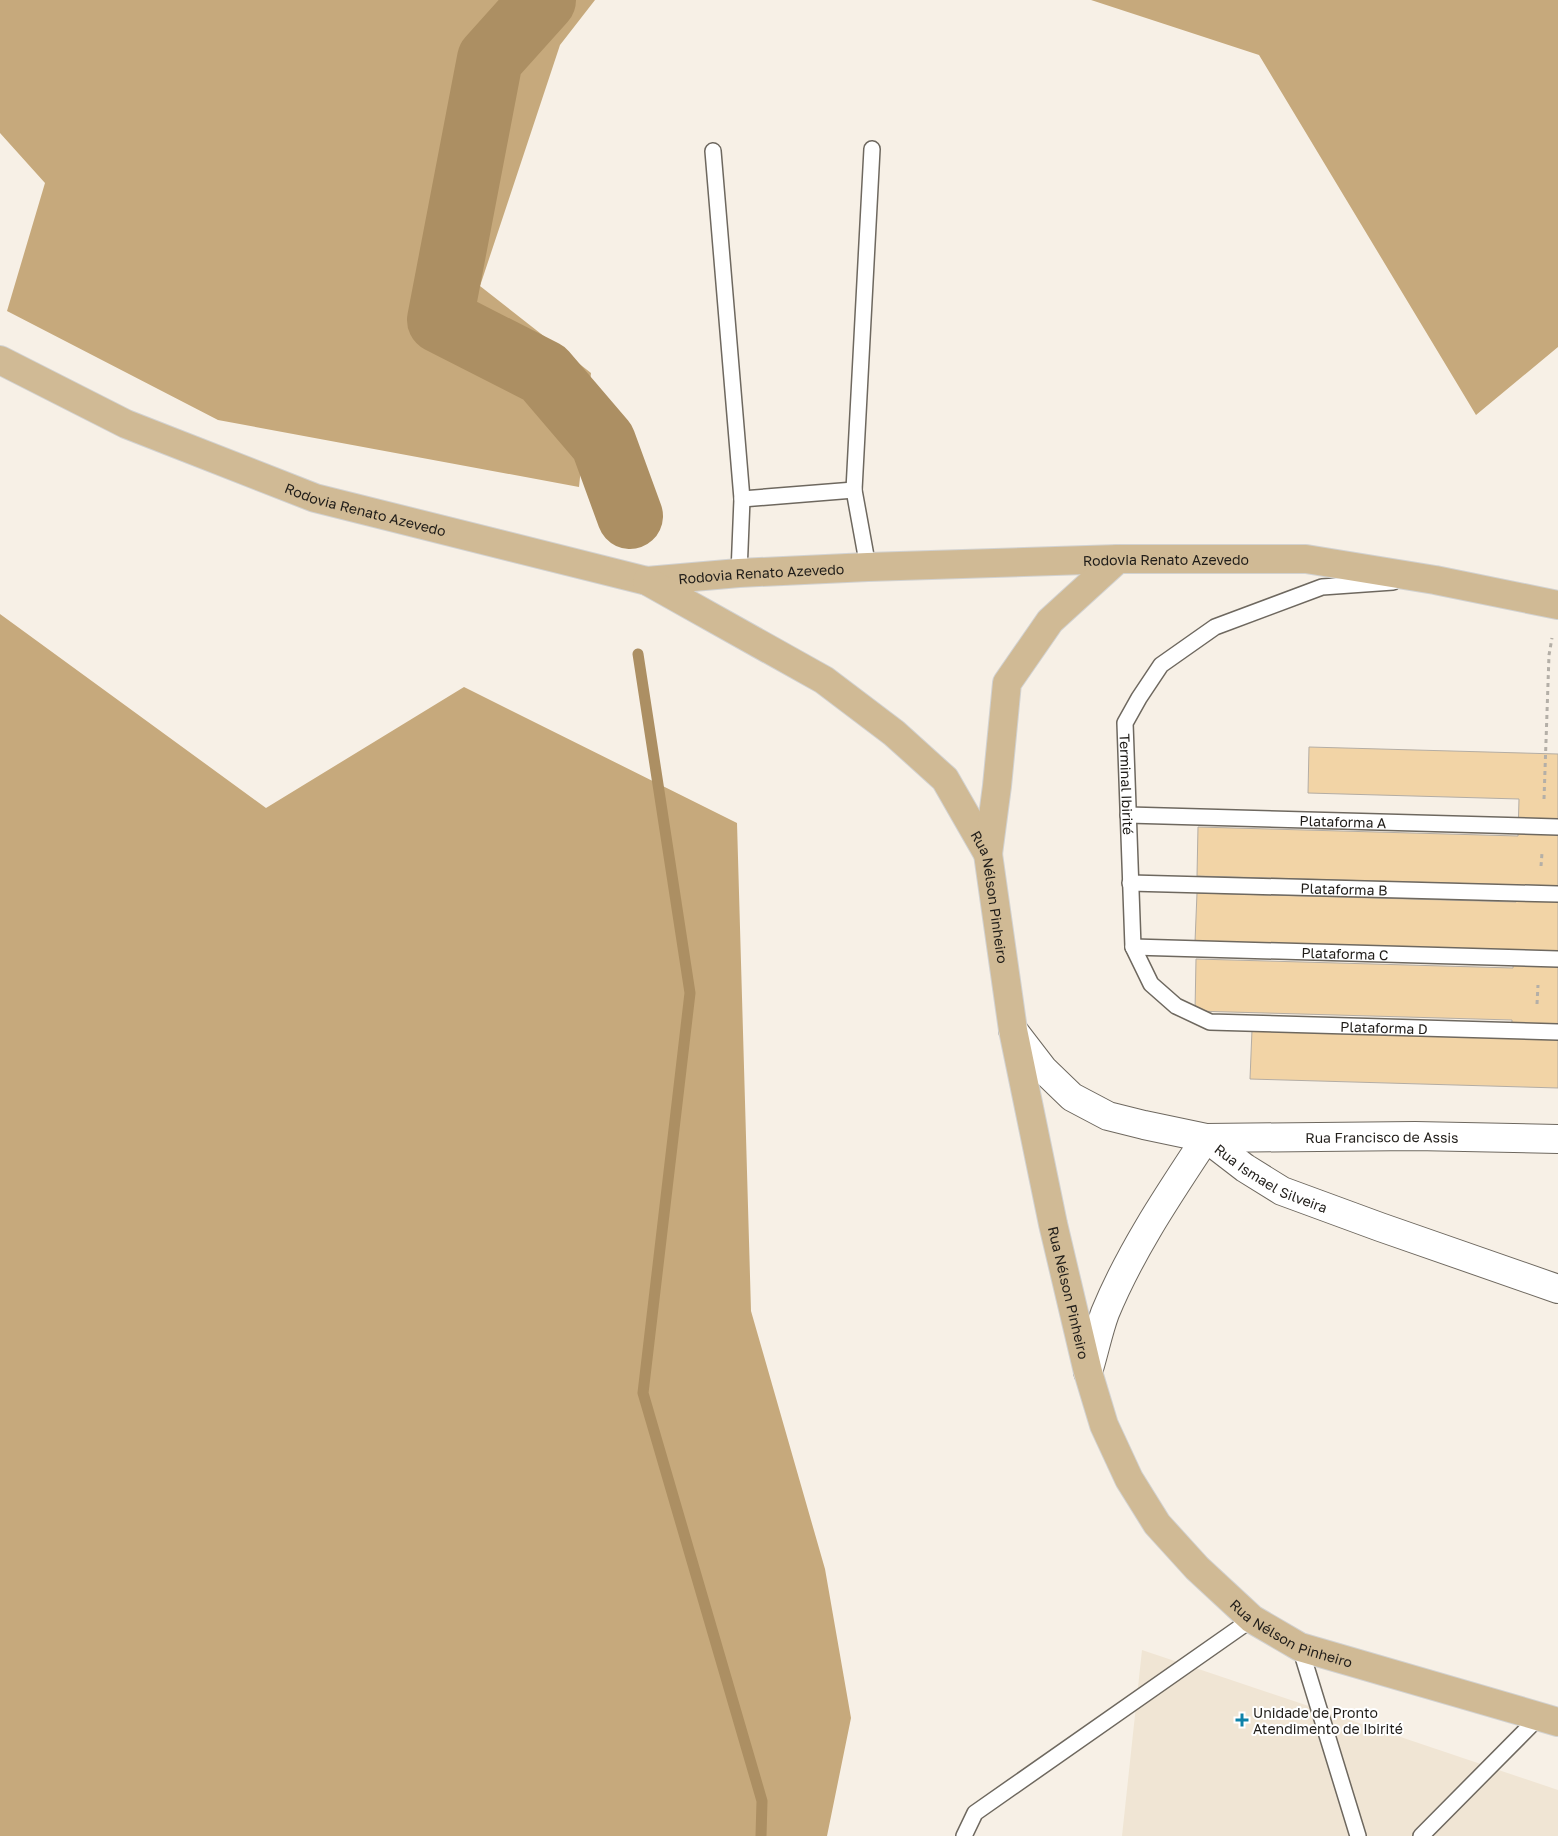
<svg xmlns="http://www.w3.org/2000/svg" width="1558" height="1836" font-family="'Golos Text',sans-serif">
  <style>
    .built { fill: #f0e5d4 }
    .forest { fill: #c6a97c }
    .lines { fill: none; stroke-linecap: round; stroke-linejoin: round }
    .stream { stroke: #ac8f63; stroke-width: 11 }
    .river { stroke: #ac8f63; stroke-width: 66 }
    .building { fill: #f2d4a6; stroke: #b4ada4 }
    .lane-casing { stroke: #6e685f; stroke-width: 18 }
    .street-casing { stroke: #6e685f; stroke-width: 30 }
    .primary-casing { stroke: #d2d2d1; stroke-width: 30 }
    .path { stroke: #b4afa7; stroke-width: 3; stroke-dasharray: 4 4; stroke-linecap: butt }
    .lane { stroke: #fff; stroke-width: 15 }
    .street { stroke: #fff; stroke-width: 28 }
    .primary { stroke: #d0ba95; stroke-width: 28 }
    .poi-dot { fill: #0e82a9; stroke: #fff; stroke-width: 2 }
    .labels { text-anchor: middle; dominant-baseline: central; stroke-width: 4; stroke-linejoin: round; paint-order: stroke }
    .street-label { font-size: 14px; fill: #201d19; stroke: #fff }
    .poi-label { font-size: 14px; fill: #201d19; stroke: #fff; text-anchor: start }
  </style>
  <rect width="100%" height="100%" fill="#f7f0e6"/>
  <path class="built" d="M1142,1650L1558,1790V1836H1122Z"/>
  <g class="forest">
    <path d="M0,0H595L560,45L480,286L591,373L579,487L218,420L7,311L45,183L0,133Z"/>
    <path d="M1091,0H1558V347L1476,415L1259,55Z"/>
    <path d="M0,614L266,808L464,687L737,823L751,1311L825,1569L851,1718L827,1836H0Z"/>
  </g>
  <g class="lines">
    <path class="stream" d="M638,654L690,993L643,1393L762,1801L761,1836"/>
    <path class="river" d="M543,0L490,59L440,320L544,373L603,442L630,516"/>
  </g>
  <path class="building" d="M1309,747L1558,754V1088L1250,1079L1252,1030L1511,1037L1512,1020L1195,1011L1196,959L1513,968L1514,951L1195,942L1197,893L1516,902V885L1197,876L1198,827L1518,836L1519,799L1308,793Z"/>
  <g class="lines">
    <defs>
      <g id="lane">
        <path d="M713,151L742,499L739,573"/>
        <path d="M742,499L854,490"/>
        <path d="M868,567L854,490L872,149"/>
        <path id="s1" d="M1393,582L1322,587L1215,627L1161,665L1139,698L1125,723L1133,947L1151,984L1176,1006L1210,1022L1558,1032"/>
        <path id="s2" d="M1128,815L1558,827"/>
        <path id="s3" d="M1130,883L1558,894"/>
        <path id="s4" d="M1133,947L1558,959"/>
        <path d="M1300,1647L1358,1836"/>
        <path d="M964,1836L975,1813L1252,1619"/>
        <path d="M1421,1836L1540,1716"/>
      </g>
      <g id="street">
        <path id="s5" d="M1013,1030L1043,1069L1072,1097L1108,1116L1144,1125L1206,1138L1245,1168L1282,1191L1380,1227L1558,1289"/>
        <path id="s6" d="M1206,1138L1415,1136L1558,1139"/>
        <path d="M1088,1372C1094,1353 1098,1332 1105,1313C1131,1250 1169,1194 1206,1138"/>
      </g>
      <g id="primary">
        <path id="s7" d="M0,360L126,424L315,498L647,581L739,573L868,567L1118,559H1306L1435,580L1558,605"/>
        <path id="s8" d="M647,581L824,680L894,733L945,779L988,854L1013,1030L1053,1224L1088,1372L1104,1425L1129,1479L1157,1524L1197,1568L1252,1619L1300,1647L1558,1722"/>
        <path d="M988,854L997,786L1007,683L1050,621L1118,559"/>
      </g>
    </defs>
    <use href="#lane" class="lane-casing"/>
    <use href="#street" class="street-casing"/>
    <use href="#primary" class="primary-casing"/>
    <g class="path">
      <path d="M1544,799L1549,655L1552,638"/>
      <path d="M1541,866L1542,853"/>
      <path d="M1537,1004L1538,985"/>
    </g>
    <use href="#lane" class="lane"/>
    <use href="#street" class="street"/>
    <use href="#primary" class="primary"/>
  </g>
  <path class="poi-dot" d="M1239.5 1712.5h5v5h5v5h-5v5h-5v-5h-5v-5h5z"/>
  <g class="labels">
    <g class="street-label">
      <text stroke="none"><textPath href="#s7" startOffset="396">Rodovia Renato Azevedo</textPath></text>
      <text stroke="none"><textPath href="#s7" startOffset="1206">Rodovia Renato Azevedo</textPath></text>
      <text stroke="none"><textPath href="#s7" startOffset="801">Rodovia Renato Azevedo</textPath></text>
      <text stroke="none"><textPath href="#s1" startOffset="381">Terminal Ibirité</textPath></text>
      <text stroke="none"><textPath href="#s2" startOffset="215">Plataforma A</textPath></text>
      <text stroke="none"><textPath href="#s3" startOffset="214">Plataforma B</textPath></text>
      <text stroke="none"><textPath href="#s8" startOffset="488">Rua Nélson Pinheiro</textPath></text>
      <text stroke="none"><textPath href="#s4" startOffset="212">Plataforma C</textPath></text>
      <text stroke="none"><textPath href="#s1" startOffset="830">Plataforma D</textPath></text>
      <text stroke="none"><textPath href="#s6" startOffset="176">Rua Francisco de Assis</textPath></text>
      <text stroke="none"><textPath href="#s5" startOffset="308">Rua Ismael Silveira</textPath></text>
      <text stroke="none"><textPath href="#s8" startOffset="892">Rua Nélson Pinheiro</textPath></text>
      <text stroke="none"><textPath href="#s8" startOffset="1318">Rua Nélson Pinheiro</textPath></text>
    </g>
    <g class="poi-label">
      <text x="1253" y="1712">Unidade de Pronto<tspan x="1253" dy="16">Atendimento de Ibirité</tspan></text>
    </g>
  </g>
</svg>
